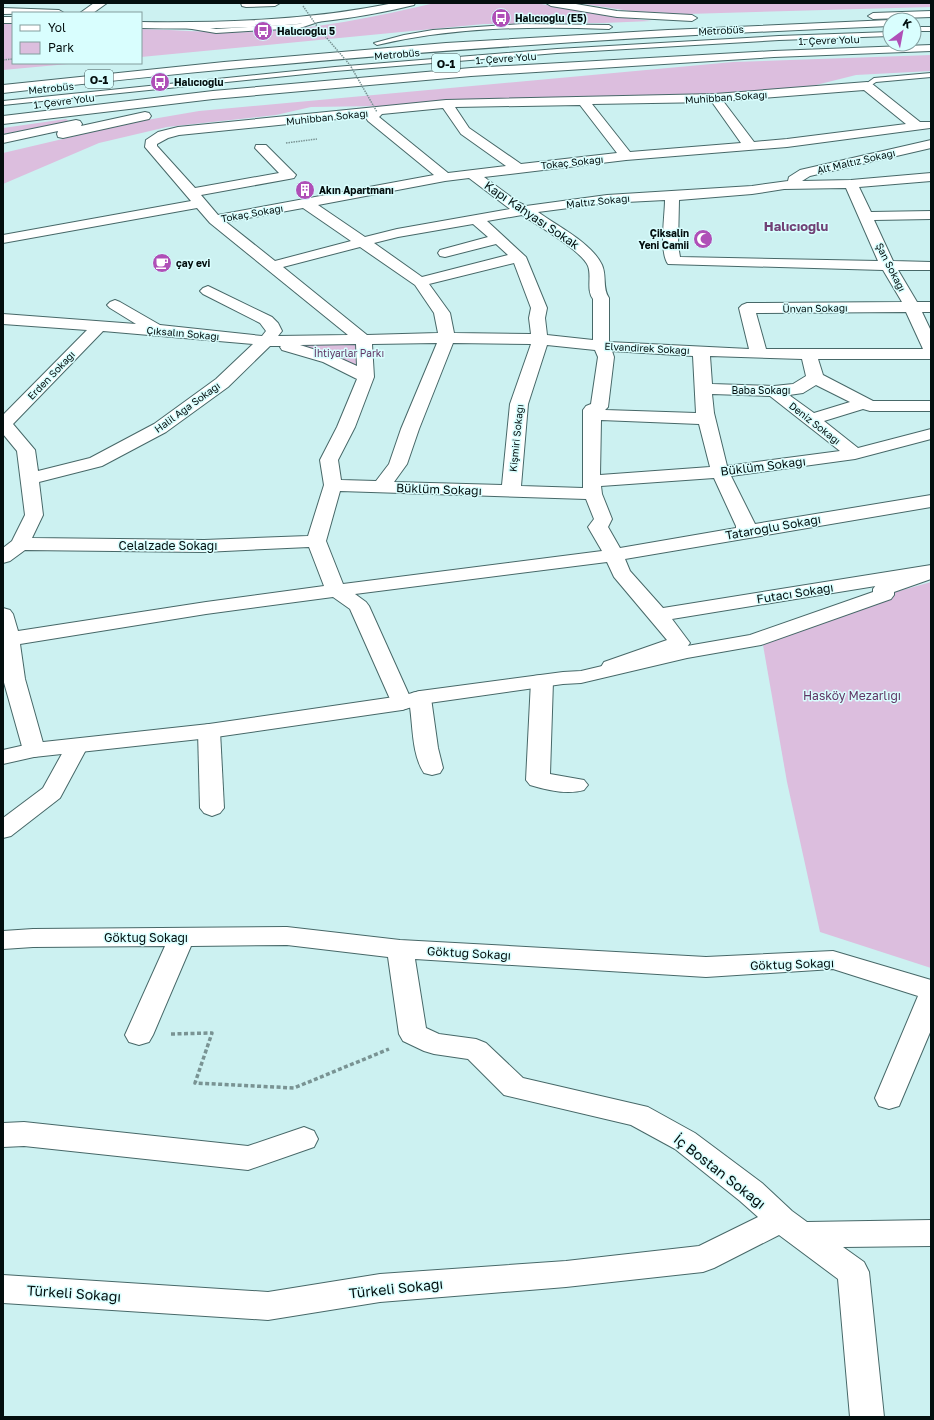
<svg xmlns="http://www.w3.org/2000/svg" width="934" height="1420" font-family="'Golos Text',sans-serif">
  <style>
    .green { fill: #dcbede }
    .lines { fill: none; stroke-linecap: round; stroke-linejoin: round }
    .service-casing { stroke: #476868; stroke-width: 2 }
    .minor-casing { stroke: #476868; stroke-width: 2 }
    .tertiary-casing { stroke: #476868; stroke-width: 2 }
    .secondary-casing { stroke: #476868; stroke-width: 2 }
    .trunk-casing { stroke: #476868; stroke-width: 2 }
    .path-far1 { stroke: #799393; stroke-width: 1.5; stroke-dasharray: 1.5 1; stroke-linecap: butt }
    .path { stroke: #799393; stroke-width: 3.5; stroke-dasharray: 4 2.5; stroke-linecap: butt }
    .service { fill: #fff; fill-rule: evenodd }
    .minor { fill: #fff; fill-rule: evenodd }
    .tertiary { fill: #fff; fill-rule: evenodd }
    .secondary { fill: #fff; fill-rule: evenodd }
    .trunk { fill: #fff; fill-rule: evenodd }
    .path-bridge { stroke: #799393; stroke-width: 1.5; stroke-dasharray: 1.5 1; stroke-linecap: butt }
    .labels { text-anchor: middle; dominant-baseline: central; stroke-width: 3; stroke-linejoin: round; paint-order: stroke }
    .far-poi-label { font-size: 10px; font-weight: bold; fill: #030e0e; stroke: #d9fefe; text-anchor: start }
    .far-street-label { font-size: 10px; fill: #030e0e; stroke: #d9fefe }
    .far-park-label { font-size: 10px; fill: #603564; stroke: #d9fefe }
    .shield { fill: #d9fefe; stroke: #435656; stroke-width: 1 }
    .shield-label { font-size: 11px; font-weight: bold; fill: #030e0e }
    .street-label { font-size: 12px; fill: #030e0e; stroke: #d9fefe }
    .park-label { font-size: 12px; fill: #603564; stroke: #d9fefe }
    .far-district-label { font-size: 13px; font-weight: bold; fill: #714175; stroke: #d9fefe }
    .near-street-label { font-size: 14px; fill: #030e0e; stroke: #d9fefe }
  </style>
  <rect width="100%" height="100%" fill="#ccf1f1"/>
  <g class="green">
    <path d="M435,3H536L607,16L652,21L603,23L484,24L141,57V29C178,30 214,33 251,32C313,30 375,17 435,3Z"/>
    <path d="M577,3H931V7L687,14L630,11Z"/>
    <path d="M3,22L13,23V63H79L3,70Z"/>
    <path d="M931,55V71L856,75L808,87L693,95L455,100L381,106L311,107L276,115L167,127L99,143L3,184V153L135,122L199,111L733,62Z"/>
    <path d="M66,119L70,122L3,134V128Z"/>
    <path d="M364,340L366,377L329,359L266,341Z"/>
    <path d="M931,582V968L820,932L787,782L763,645L892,593Z"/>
  </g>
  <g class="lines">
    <defs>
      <g id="service">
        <path d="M328,15L331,17L330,18L300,28L216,33L186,28L183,26L186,24L216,29L299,24Z"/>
        <path d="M522,24L609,25L612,27L609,29C531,26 454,27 377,45L374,43L404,35L433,30Z"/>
        <rect x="914" y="27" width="17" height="4"/>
        <path d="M890,32V36L779,40L557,53L335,71L3,105V101L335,67L557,49L779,36Z"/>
        <path d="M931,73V77L876,82L867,88L863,86L874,78Z"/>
      </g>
      <g id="minor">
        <path d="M94,3H107L93,13H80Z"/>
        <path d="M241,3H280L275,6L246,7L242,6Z"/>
        <path d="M867,82L871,83L920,122H930V128L787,147L626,160L484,177L518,202L526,206L607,195L752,186L788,181L789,177L800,170L931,140V148L810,176L802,181L851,180L931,173V181L859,187L871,212L931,211V219L874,220L893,261L931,262V270H898L917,302H931V312H922L931,331V359H818L823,375L873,401H931V411H870L863,409L824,421L858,448L931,429V439L855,459L731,476L755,524L931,495V507L625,559L630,571L663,608L931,565V577L672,619L690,643L687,647L612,673L604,672L601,667L604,662L667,640L614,577L607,562L355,594L366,602L369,606L410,697L412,693L420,691L428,693L431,698L438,748L443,768L440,773L432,775L424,773C412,755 413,728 410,707L402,710L394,708L350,609L333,597L206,614L20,644L25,679L45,750L42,755L34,757L26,755L23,750L3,679V608L10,610L13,614L18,631L206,602L324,586L309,547L204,552L25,550L10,561L3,563V548L12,541L25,515L17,451L3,434V415L87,330L3,324V314L136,324L110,308L107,305L110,302L115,300L120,302L160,325L262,336L266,331L260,323L203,294L200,291L203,288L208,286L272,317L278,323L282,331L278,336L348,335L210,223L197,208L3,243V235L191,201L145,147L146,140L158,132L178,127L446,100L715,94ZM864,90L906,124L787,139L754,142L723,101ZM712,102L741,143L630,152L592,104ZM580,105L617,153L521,164L469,128L455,107ZM443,108L461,134L506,166L448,173L379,117L382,114ZM367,116L366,118L368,121L434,175L218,215L201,195L289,179L294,178L296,175L266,145H256L255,148L279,173L195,188L157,146V144L168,138L179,135ZM469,178L510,209L397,229L365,237L318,205L445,181ZM846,188L878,261L680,257L678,245L679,200L752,194L784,189ZM665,200C665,216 659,252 668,264L883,270L902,302L747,303L742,305L739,308L749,349L609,342V298C602,288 607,276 602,265C592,243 557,226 538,212L607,203ZM303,208L351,241L275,261L226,222ZM522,215C537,225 582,251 588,266C592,276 586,290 593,299V340L547,335L545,318L547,308L526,257L487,221ZM473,224L488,237L440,250L438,253L440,256L445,257L496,244L508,255L422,277L374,243L398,237ZM360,247L415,285L434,313L438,333L367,335L283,267ZM514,263L531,308L529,318L531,334L454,333L450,313L429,284ZM906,312L923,349H766L756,313ZM103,331L253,344L216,379L154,424L90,458L38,471L35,450L13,424ZM437,343L401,429L389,464L376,481L341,480L338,460L355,427L374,377L372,344ZM453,343L531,344L510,404L502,485L394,482L407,464L419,429ZM356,344L357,366L335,356L300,345ZM547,345L595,350L598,357L591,404L586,406L583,410V488L521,486L528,404ZM270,346H281L280,347L282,350L323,362L357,379L337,427L320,460L324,485L308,536L204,540L32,538L43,515L39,482L102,466L166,432L228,387ZM612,351L693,356L696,413L605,410L608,407L614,357ZM710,356L802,359L806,376L793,384L774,386L712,384ZM816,385L850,402L814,413L789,395L803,393ZM712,394L770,396L840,451L727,466L714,413ZM601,420L699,424L710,467L600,475ZM714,478L736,526V528L620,548L608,527L612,519L602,494L601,486ZM340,491L586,499L594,519L588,527L602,551L343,584L326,541Z"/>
        <path d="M542,675L550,676L553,681L550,774L584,780L588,785L584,790C568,795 546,790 530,785L526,780L531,681L534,676Z"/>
        <path d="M209,724L217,726L220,731L224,808L220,813L212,816L204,813L200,808L198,731L201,726Z"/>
        <path d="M77,739L85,741L88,746L60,798L11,836L3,838V818L43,788L69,741Z"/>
        <path d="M287,927L400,940L706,957L833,951L931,980V1030L899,1106L889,1109L879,1106L875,1098L918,996L833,969L706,977L415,959L426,1028L439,1034L476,1039L486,1043L523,1078L648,1107L695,1133L762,1183L792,1211L807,1222L931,1220V1246L843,1247L864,1262L869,1272L884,1417H850L838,1279L779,1235L714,1268L703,1272L566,1287L380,1302L268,1320L3,1303V1275L268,1292L380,1274L566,1261L699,1246L758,1217L740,1201L675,1149L631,1125L504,1095L468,1059L434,1054L424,1051L403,1041L399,1034L388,957L287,945L191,946L153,1035L149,1042L139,1045L129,1042L125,1035L165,946L33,947L3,949V931L33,929Z"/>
        <path d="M24,1122L248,1146L304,1127L314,1131L318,1139L314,1147L248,1170L24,1146L3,1147V1123Z"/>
      </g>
      <path id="tertiary" d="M931,566V579L894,592V595L891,599L761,645L687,658L581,683L563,684L422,704L402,710L209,738L34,757L3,764V750L34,743L209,724L401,696L420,691L563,672L581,671L687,646L750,635L873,592V589L876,585Z"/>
      <g id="secondary">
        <path d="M394,3H415L414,5C325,27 232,30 141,28V22C226,23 311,20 394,3Z"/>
        <path d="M3,8L59,10L64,13L3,14Z"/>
      </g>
      <g id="trunk">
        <path d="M546,3H570L617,11L692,15L697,18L692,21L617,17L551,6Z"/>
        <path d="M931,11V17L873,19L868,16L873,13Z"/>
        <rect x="3" y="17" width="10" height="6"/>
        <path d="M890,20V26C593,38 298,58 3,93V85L224,62L446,43L668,30Z"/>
        <path d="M931,45V51L774,57L471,76L213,99L3,124V116L213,91L471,68L774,51Z"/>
        <path d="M145,112L149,113L151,116L149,119L63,138L58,137L57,134L58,131L3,143V135L76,120L80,121L82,124L81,126Z"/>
      </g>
    </defs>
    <use href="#service" class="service-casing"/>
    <use href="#minor" class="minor-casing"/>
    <use href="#tertiary" class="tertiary-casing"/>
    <use href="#secondary" class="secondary-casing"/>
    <use href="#trunk" class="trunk-casing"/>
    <g class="path-far1">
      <path d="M3,60L13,59"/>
      <path d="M286,143L317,139"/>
    </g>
    <path class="path" d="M171,1034L212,1033L195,1083L294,1088L389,1049"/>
    <use href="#service" class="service"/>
    <use href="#minor" class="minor"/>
    <use href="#tertiary" class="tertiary"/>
    <use href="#secondary" class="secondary"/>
    <use href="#trunk" class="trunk"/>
    <path class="path-bridge" d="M303,6L319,29L350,65L377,112"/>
  </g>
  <defs>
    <symbol id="bus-disc" viewBox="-11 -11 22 22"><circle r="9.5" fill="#af4fb7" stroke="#d9fefe"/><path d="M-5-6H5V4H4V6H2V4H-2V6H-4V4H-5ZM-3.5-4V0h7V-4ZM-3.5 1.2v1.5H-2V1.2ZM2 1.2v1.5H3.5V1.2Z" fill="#fff"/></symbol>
    <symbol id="building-disc" viewBox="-11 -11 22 22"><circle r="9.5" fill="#af4fb7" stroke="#d9fefe"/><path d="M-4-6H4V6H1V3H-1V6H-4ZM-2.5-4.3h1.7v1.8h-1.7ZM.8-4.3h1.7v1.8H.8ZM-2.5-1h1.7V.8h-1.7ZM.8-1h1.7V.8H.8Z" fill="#fff"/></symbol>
    <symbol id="mosque-disc" viewBox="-11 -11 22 22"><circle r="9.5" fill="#af4fb7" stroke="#d9fefe"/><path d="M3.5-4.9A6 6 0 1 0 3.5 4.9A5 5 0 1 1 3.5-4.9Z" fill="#fff"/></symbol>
    <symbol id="cafe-disc" viewBox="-11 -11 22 22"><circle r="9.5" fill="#af4fb7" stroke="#d9fefe"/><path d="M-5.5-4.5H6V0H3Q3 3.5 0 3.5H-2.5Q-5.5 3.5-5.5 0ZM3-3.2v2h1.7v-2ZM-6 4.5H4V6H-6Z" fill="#fff"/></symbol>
  </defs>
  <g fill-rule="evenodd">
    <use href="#bus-disc" x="490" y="7" width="22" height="22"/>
    <use href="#bus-disc" x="252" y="20" width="22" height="22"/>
    <use href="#bus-disc" x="149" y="71" width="22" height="22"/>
    <use href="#building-disc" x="294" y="179" width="22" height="22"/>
    <use href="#mosque-disc" x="692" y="228" width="22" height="22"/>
    <use href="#cafe-disc" x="151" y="252" width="22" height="22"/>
  </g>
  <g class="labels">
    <g class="far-poi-label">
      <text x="515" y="18">Halıcıoğlu (E5)</text>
      <text x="277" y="31">Halıcıoğlu 5</text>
      <text x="174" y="82">Halıcıoğlu</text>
      <text x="319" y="190">Akın Apartmanı</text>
      <text x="689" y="233" text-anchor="end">Çiksalin<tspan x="689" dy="12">Yeni Camii</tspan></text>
      <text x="176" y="263">çay evi</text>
    </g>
    <g class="far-street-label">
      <text transform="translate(721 30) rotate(-3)">Metrobüs</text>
      <text transform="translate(829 40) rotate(-2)">1. Çevre Yolu</text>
      <text transform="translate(397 54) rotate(-5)">Metrobüs</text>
      <text transform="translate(506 58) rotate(-4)">1. Çevre Yolu</text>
      <text transform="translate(51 88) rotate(-6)">Metrobüs</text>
      <text transform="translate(726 97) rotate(-4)">Muhibban Sokağı</text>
      <text transform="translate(64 101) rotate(-7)">1. Çevre Yolu</text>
      <text transform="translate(327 117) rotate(-6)">Muhibban Sokağı</text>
      <text transform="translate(856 161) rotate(-13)">Alt Maltız Sokağı</text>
      <text transform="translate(572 162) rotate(-6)">Tokaç Sokağı</text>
      <text transform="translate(598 201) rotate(-6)">Maltız Sokağı</text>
      <text transform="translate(252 213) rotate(-10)">Tokaç Sokağı</text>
      <text transform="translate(891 267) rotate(63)">Şan Sokağı</text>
      <text transform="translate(815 308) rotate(-1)">Ünvan Sokağı</text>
      <text transform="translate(183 333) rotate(5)">Çıksalın Sokağı</text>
      <text transform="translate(647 348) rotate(3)">Elvandirek Sokağı</text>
      <text transform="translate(51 375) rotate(-46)">Erden Sokağı</text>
      <text x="761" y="390">Baba Sokağı</text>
      <text transform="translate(187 407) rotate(-36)">Halil Ağa Sokağı</text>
      <text transform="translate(815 423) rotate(38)">Deniz Sokağı</text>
      <text transform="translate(516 438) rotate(-84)">Kişmiri Sokağı</text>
    </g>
    <g class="far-park-label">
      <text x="349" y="353">İhtiyarlar Parkı</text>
    </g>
    <g class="shield">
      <rect x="432" y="54" width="28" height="18" rx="3"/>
      <rect x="85" y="70" width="28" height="18" rx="3"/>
    </g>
    <g class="shield-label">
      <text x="446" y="63">O-1</text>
      <text x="99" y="79">O-1</text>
    </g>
    <g class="street-label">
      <text transform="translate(532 215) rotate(34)">Kapı Kahyası Sokak</text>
      <text transform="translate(763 466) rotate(-7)">Büklüm Sokağı</text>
      <text transform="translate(439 489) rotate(2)">Büklüm Sokağı</text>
      <text transform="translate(773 527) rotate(-10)">Tataroğlu Sokağı</text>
      <text x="168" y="545">Celalzade Sokağı</text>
      <text transform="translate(795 593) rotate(-9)">Futacı Sokağı</text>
      <text x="146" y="937">Göktuğ Sokağı</text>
      <text transform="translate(469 953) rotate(3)">Göktuğ Sokağı</text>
      <text transform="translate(792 964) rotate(-2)">Göktuğ Sokağı</text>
    </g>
    <g class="park-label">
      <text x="852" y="695">Hasköy Mezarlığı</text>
    </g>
    <g class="far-district-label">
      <text x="796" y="226">Halıcıoğlu</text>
    </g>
    <g class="near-street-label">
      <text transform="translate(720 1171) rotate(38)">İç Bostan Sokağı</text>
      <text transform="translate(396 1288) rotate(-6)">Türkeli Sokağı</text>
      <text transform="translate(74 1293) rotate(4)">Türkeli Sokağı</text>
    </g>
  </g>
  <rect width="934" height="1420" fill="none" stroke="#030e0e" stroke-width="8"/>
  <rect x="12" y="12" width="130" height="52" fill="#d9fefe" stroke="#839e9e"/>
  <rect x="20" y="25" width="20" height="6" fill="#ffffff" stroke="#839e9e"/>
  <text x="48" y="32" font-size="12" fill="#030e0e">Yol</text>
  <rect x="20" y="42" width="20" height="12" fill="#dcbede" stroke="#839e9e"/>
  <text x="48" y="52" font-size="12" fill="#030e0e">Park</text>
  <g transform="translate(902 32) rotate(32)"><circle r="19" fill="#d9fefe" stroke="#839e9e"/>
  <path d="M0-3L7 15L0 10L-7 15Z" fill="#af4fb7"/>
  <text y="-6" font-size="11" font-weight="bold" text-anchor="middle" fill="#030e0e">K</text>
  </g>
</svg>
